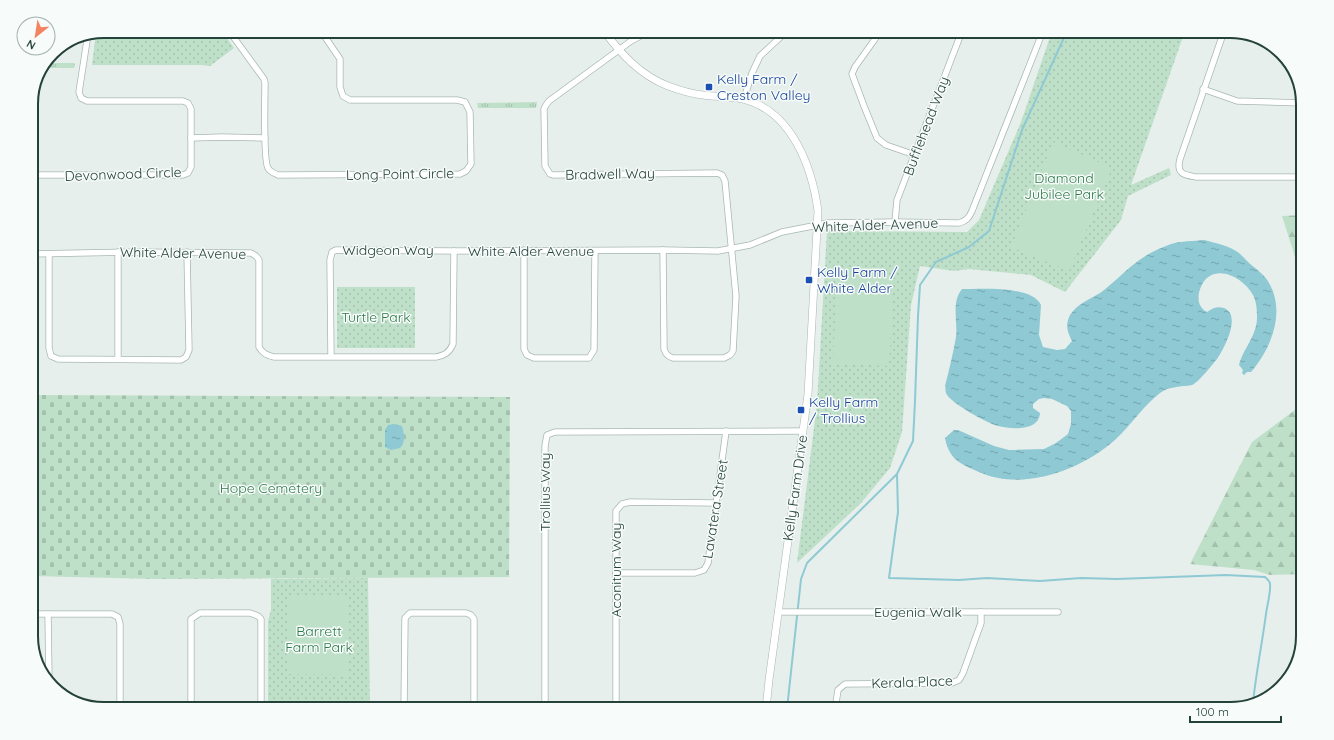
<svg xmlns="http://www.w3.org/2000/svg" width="1334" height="740" font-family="Quicksand,sans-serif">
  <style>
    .grass { fill: url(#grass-tufts) }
    .forest { fill: url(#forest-firs) }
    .cemetery { fill: url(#cemetery-stones) }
    .park { fill: url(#park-dots) }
    .pitch { fill: #bfe0c8 }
    .water { fill: url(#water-ripples) }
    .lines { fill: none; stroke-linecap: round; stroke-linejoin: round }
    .stream { stroke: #8ec9d4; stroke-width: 2 }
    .minor-casing { stroke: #a8b8b2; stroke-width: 7 }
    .tertiary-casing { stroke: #a8b8b2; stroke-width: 8 }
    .minor { stroke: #fff; stroke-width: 5.5 }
    .tertiary { stroke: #fff; stroke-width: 7 }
    .transit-dot { fill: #1a4fb4; stroke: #f7fbf9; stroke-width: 1.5 }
    .labels { text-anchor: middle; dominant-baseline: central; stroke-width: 3; stroke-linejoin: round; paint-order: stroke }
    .transit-label { font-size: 14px; fill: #164399; stroke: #f7fbf9; text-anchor: start }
    .street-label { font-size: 14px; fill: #24423a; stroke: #f7fbf9 }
    .park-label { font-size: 14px; fill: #2d7a4b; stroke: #f7fbf9 }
    .rim { fill: none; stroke: #24423a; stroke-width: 2 }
  </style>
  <defs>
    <pattern id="grass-tufts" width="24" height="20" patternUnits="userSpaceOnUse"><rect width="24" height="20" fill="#bfe0c8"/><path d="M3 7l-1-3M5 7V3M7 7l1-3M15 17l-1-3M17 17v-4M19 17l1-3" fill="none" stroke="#a4c1ad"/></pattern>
    <pattern id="forest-firs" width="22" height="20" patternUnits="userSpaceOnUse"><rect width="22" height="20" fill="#bfe0c8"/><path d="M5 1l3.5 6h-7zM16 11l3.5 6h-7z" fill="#a4c1ad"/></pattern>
    <pattern id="cemetery-stones" width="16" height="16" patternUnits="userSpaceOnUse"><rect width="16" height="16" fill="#bfe0c8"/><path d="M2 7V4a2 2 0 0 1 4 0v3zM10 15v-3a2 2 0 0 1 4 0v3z" fill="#a4c1ad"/></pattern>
    <pattern id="park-dots" width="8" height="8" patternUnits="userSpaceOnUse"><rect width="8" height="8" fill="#bfe0c8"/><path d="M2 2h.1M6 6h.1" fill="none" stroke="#a4c1ad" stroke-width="1.8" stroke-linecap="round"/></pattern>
    <pattern id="water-ripples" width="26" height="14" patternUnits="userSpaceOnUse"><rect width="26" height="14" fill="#8ec9d4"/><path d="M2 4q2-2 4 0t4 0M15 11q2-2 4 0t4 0" fill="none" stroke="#74a5ad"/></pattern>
  </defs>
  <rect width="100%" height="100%" fill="#e6efeb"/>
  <g class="grass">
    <path d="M48,63H75L74,68H46Z"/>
    <path d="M537,102L536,108H478L477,103Z"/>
  </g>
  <g class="forest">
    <path d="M1303,215V282L1282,216Z"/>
    <path d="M1303,404V574L1270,575L1254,570L1190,564L1252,442Z"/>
  </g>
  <path class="cemetery" d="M31,395L510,397L509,577L156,579L31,576Z"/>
  <g class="park">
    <path d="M104,31H222L234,48L210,66L201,65H92L96,33Z"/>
    <path d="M1052,31H1185L1131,185L1169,168L1171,175L1128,196L1121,220L1065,292L1031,275L969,269L954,271L920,266L911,305L902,432L890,468L861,503L797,563L817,404L827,231L967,232L979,220L1021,122Z"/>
    <rect x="337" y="287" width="78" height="61"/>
    <path d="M368,578L370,709H268V621L271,610V579Z"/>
  </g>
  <g class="pitch">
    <path d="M1053,142L1112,168L1069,271L1011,247Z"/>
    <path d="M837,272L894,275L889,366L833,363Z"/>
    <path d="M840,392L850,394L848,415L838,414Z"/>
    <path d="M854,394L864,396L861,417L851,416Z"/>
    <path d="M287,595L347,596V675L287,674Z"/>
  </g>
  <g class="water">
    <path d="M1204,240C1215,243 1227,245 1236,251C1241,254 1245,259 1249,263C1256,269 1265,275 1269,283C1286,312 1271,349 1251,372H1247L1244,375L1242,373L1243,370L1239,365C1243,349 1256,337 1257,319C1257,311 1257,303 1253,295C1245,280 1220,264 1205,280C1198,289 1194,305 1207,312C1213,308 1217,306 1224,308C1242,315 1224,349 1217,359C1212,365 1198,383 1192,385C1181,387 1169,386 1160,393C1143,406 1131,425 1116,439C1082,470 1023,492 979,472C960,464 949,459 945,438L954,430H958L994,446L1009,450L1044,449L1056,443L1068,434L1071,424V411L1067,406L1052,399L1044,398L1039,399L1033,404V408L1040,413C1039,432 1010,429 998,426C987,423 950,403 946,393C945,391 946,388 945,386C949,370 953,354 956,337C958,322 951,302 962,289C980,289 1032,285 1041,305L1039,335L1043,347L1057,350L1065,349L1072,341C1067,331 1065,325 1070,315C1077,304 1090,299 1100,293C1113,284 1124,271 1138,261C1147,254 1160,248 1171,244C1181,241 1194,241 1204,240Z"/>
    <path d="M394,424L402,426C404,434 406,442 400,448L391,450L385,447V430L388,425Z"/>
  </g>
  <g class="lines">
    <g class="stream">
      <path d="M897,474L898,512L889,578L959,580L987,578L1040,581L1081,578L1117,579L1226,575L1265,577C1267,579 1270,581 1270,584C1271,592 1267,606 1266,614C1262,644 1256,673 1253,703"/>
      <path d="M787,709L801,579L807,563L897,474L913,441L915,401L918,316L920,285L936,262L969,247L989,231L1022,130L1067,31"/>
    </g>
    <defs>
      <g id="minor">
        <path d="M229,31L264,79L265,83C265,97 263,160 268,168C270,172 274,173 278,175L460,174L466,171L471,164L470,112L465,102L457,100H350L343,96L340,87V59L321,31"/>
        <path d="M650,31L631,41L549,101L546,105L544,109L545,166L550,174L553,175L717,173L722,175L725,181L736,296L733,351L730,355L724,358H673C667,356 666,354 664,349L663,250"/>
        <path d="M880,31L875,39L855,67L852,74L864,106L877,138L886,145L915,155"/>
        <path d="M1224,31L1180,159C1176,174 1184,175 1196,177H1303"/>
        <path d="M1203,89L1237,101L1303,103"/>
        <path d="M744,99L752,73L760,56L787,31"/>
        <path d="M191,138L222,137L265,138"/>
        <path d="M31,175H183L188,173L191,167V109L188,103L183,101H87L81,98L79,92L88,34"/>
        <path d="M895,222L897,200L962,31"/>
        <path d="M524,250V349L527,355L534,358H589L594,350L595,251"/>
        <path d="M118,252V359"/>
        <path d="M31,254L131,252L251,253L256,256L259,260V347C263,354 267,355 274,357H436C445,355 449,353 453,344L454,251"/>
        <path d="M49,254V348L51,356L58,359L181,360L186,357L189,350L187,252"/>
        <path d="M331,356L330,260L332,252L336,250L454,251L663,250L718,251L750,245L782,232L828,223L895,222L959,223C966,221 969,218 972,211L1043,31"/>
        <path d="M616,573H695L704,570L708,563L726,431"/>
        <path d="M778,612H1058"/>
        <path d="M31,614H112L118,617L120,624V709"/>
        <path d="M48,614L49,680"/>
        <path d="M191,709V619L200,613H250L258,616L261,619V709"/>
        <path d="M404,709L405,618L410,613H466L471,615L474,619V709"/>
        <path d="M545,709V446L547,435L555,432L803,431"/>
        <path d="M616,709V511L622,504L630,502L716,503"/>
        <path d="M835,709L838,690L845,684L952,683L959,680L963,673L981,623V612"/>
      </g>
      <path id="tertiary" d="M604,31C621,54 640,75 668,86C679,90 691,94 703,95C716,97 730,96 743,99C792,111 812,167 818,211L808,394L769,680L766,709"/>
    </defs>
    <use href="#minor" class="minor-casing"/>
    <use href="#tertiary" class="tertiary-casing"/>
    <use href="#minor" class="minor"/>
    <use href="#tertiary" class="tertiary"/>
  </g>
  <g class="transit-dot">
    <rect x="705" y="83" width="8" height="8" rx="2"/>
    <rect x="805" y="276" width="8" height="8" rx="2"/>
    <rect x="797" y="406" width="8" height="8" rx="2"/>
  </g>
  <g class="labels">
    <g class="transit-label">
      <text x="717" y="79">Kelly Farm /<tspan x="717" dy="16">Creston Valley</tspan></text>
      <text x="817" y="272">Kelly Farm /<tspan x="817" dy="16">White Alder</tspan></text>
      <text x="809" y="402">Kelly Farm<tspan x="809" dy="16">/ Trollius</tspan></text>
    </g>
    <g class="street-label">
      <text transform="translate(926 126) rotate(-69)">Bufflehead Way</text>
      <text transform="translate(123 174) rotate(-2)">Devonwood Circle</text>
      <text transform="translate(400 174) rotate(-1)">Long Point Circle</text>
      <text transform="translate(610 174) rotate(-1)">Bradwell Way</text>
      <text transform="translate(875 225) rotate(-2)">White Alder Avenue</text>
      <text x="388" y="250">Widgeon Way</text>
      <text x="531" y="251">White Alder Avenue</text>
      <text transform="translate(183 253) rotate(1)">White Alder Avenue</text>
      <text transform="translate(795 488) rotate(-82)">Kelly Farm Drive</text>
      <text transform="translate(545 492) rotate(-90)">Trollius Way</text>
      <text transform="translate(715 509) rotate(-81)">Lavatera Street</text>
      <text transform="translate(616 570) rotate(-90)">Aconitum Way</text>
      <text x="918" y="612">Eugenia Walk</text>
      <text transform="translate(912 682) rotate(-2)">Kerala Place</text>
    </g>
    <g class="park-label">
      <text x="1064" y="178">Diamond<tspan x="1064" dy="16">Jubilee Park</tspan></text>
      <text x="376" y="317">Turtle Park</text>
      <text x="271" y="488">Hope Cemetery</text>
      <text x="319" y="631">Barrett<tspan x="319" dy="16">Farm Park</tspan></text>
    </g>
  </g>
  <path d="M0 0H1334V740H0ZM104 38H1230A66 66 0 0 1 1296 104V636A66 66 0 0 1 1230 702H104A66 66 0 0 1 38 636V104A66 66 0 0 1 104 38Z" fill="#f7fbf9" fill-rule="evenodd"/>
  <path class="rim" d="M104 38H1230A66 66 0 0 1 1296 104V636A66 66 0 0 1 1230 702H104A66 66 0 0 1 38 636V104A66 66 0 0 1 104 38Z"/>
  <g transform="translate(36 36) rotate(210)"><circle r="19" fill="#f7fbf9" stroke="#a3b1ad"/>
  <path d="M0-3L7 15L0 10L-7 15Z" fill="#f4845f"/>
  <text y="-6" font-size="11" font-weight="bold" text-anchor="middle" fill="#24423a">N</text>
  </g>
  <path d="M1190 716v6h91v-6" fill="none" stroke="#24423a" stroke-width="2"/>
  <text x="1196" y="716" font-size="12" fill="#24423a" stroke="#f7fbf9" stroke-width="3" paint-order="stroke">100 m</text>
</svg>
